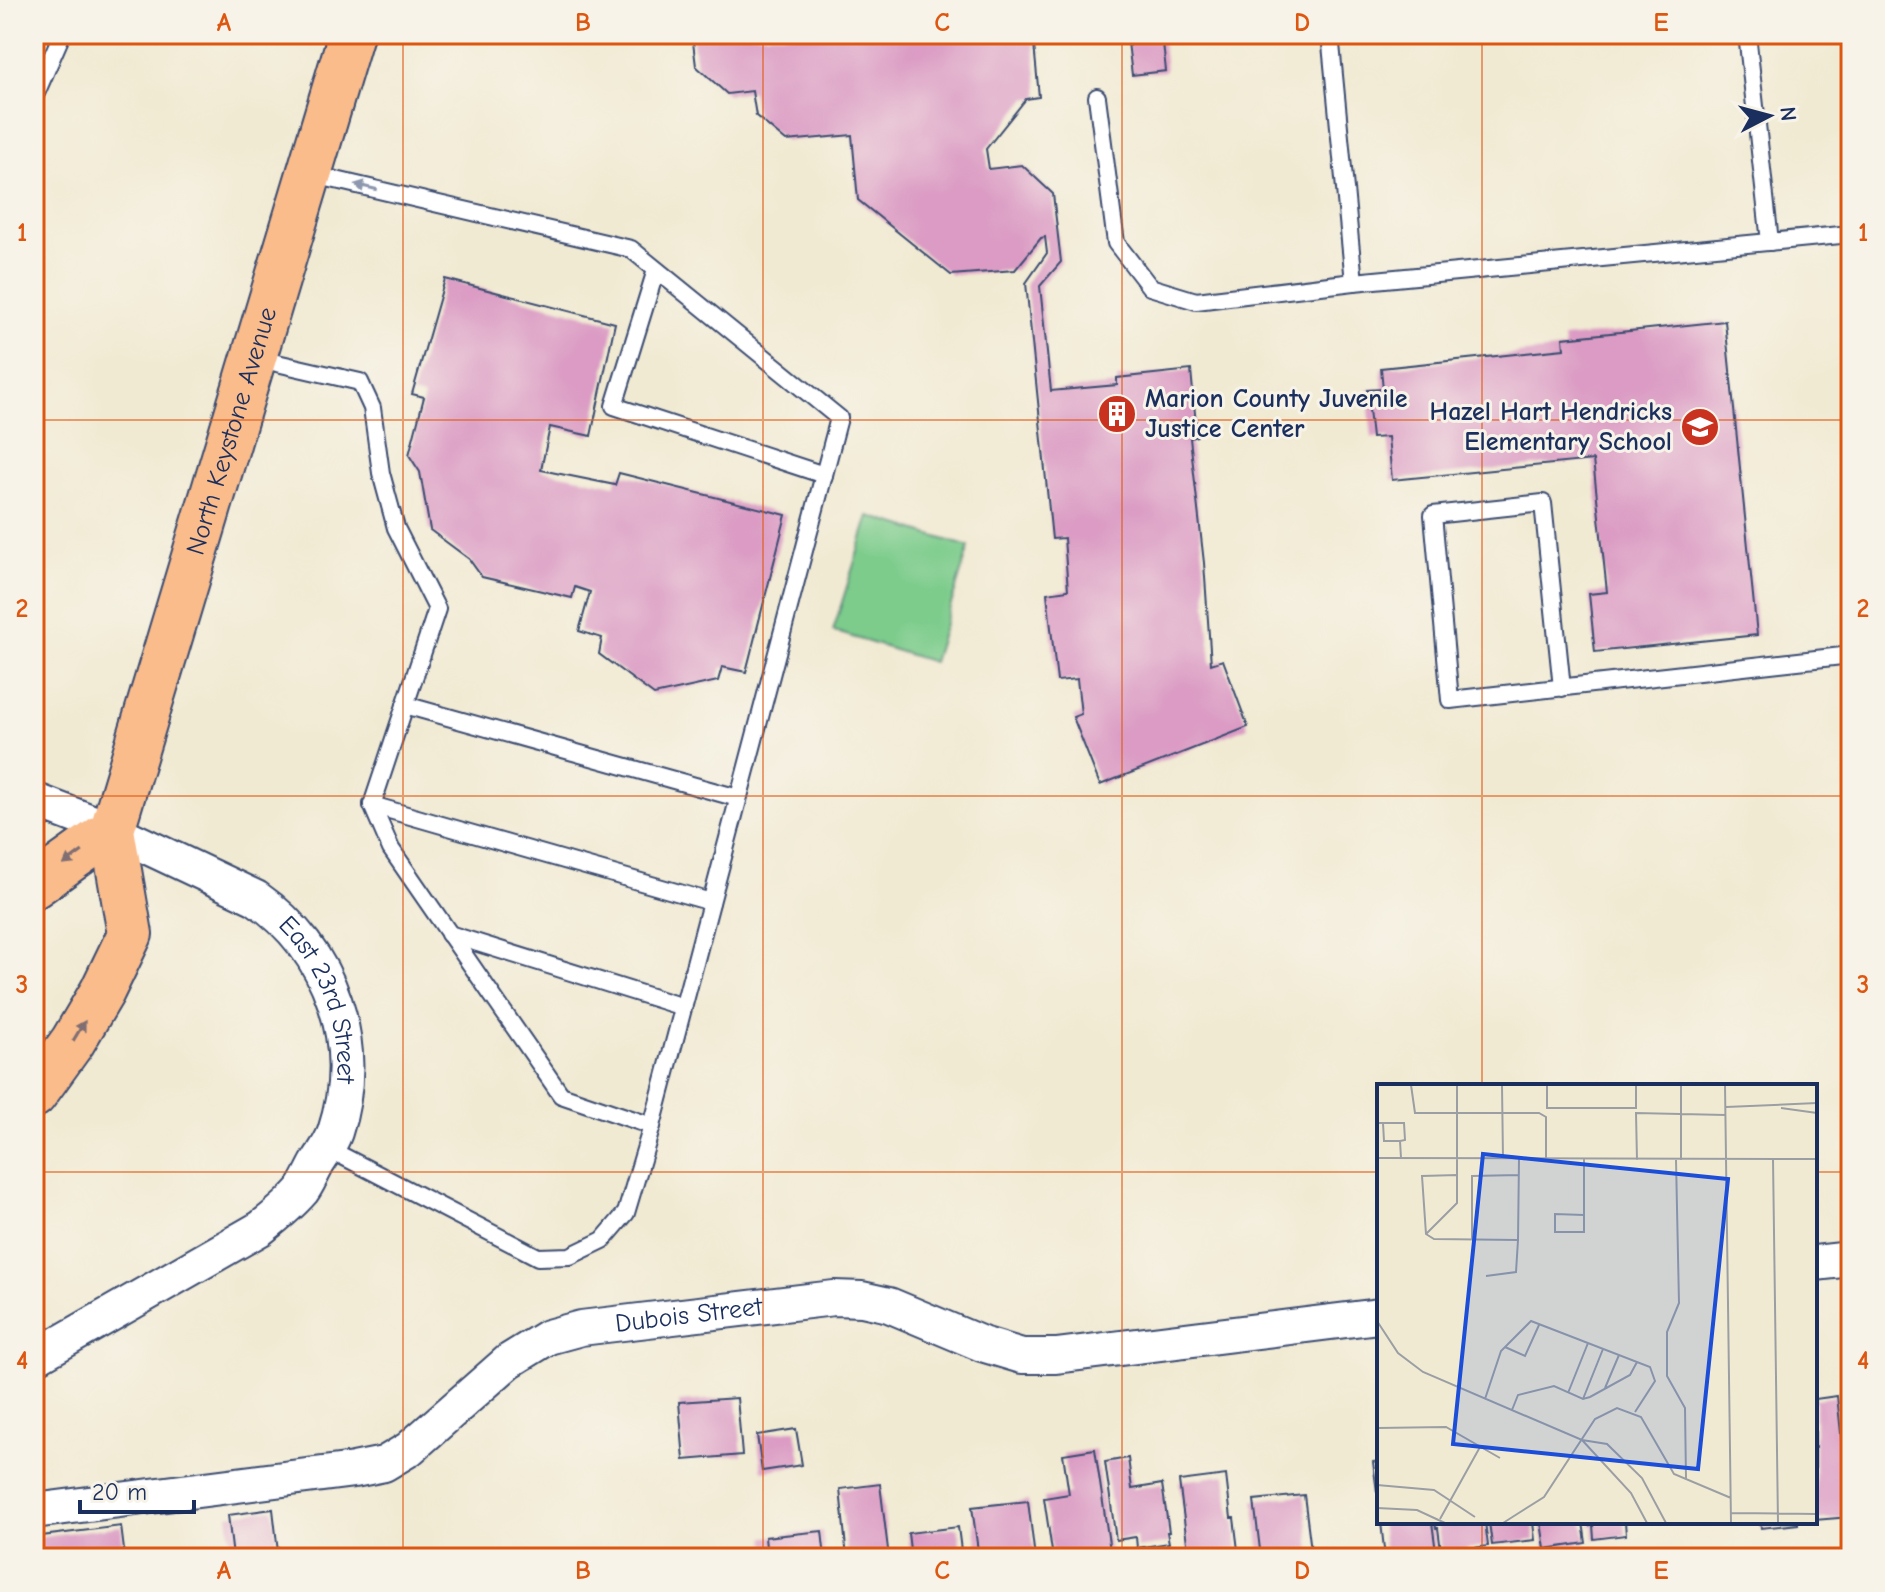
<svg xmlns="http://www.w3.org/2000/svg" width="1885" height="1592" font-family="'Comic Neue',sans-serif">
  <style>
    .green { fill: #7dcc8c; stroke: #4c7e75; stroke-width: 2 }
    .building { fill: #db9bc4 }
    .lines { fill: none; stroke-linecap: round; stroke-linejoin: round }
    .lane-casing { stroke: #3b4b70; stroke-width: 20 }
    .street-casing { stroke: #3b4b70; stroke-width: 38 }
    .primary-casing { stroke: #3b4b70; stroke-width: 48 }
    .lane { stroke: #fff; stroke-width: 16 }
    .street { stroke: #fff; stroke-width: 34 }
    .primary { stroke: #fabc8b; stroke-width: 44 }
    .oneway { fill: #8d97ae }
    .oneway2 { fill: #7f6e72 }
    .grid { fill: none; stroke: #de5710; stroke-width: 2; stroke-opacity: 0.55 }
    .labels { text-anchor: middle; dominant-baseline: central; stroke-width: 6; stroke-linejoin: round; paint-order: stroke }
    .poi-label { font-size: 26px; font-weight: bold; fill: #1b2f5e; stroke: #f7f3e8; text-anchor: start }
    .street-label { font-size: 26px; fill: #1b2f5e; stroke: #f7f3e8 }
    .inset-road { fill: none; stroke: #9b9fa4; stroke-width: 2 }
    .view { fill: #1d4ed8; fill-opacity: 0.15; stroke: #1d4ed8; stroke-width: 4 }
    .inset-edge { fill: none; stroke: #1b2f5e; stroke-width: 4 }
    .neatline { fill: none; stroke: #de5710; stroke-width: 3 }
    .grid-label { font-size: 26px; text-anchor: middle; font-weight: bold; fill: #de5710 }
  </style>
  <rect width="100%" height="100%" fill="#f7f3e8"/>
  <filter id="ink" filterUnits="userSpaceOnUse"><feTurbulence type="fractalNoise" baseFrequency=".0125" numOctaves="2"/><feDisplacementMap in="SourceGraphic" scale="16" xChannelSelector="R" yChannelSelector="G"/><feConvolveMatrix kernelMatrix="1 2 1 2 8 2 1 2 1" color-interpolation-filters="sRGB"/></filter>
  <filter id="wash" filterUnits="userSpaceOnUse"><feTurbulence type="fractalNoise" baseFrequency=".006" numOctaves="4" result="noise"/><feDisplacementMap in="SourceGraphic" scale="32" xChannelSelector="R" yChannelSelector="G"/><feGaussianBlur stdDeviation="1.8" result="paint"/><feColorMatrix in="noise" values="0 0 0 0 0 0 0 0 0 0 0 0 0 0 0 0 0 1.4 0 .05"/><feComposite in="paint" operator="in"/></filter>
  <g filter="url(#wash)">
    <rect width="100%" height="100%" fill="#f1ead3"/>
    <path class="green" d="M869,516L969,547L933,662L833,631Z"/>
    <g id="blocks">
      <g class="building">
        <path d="M692,34H1033L1039,97L1026,99L986,149L989,169L1022,165L1053,194L1061,262L1040,286L1051,391L1117,385V378L1191,370L1197,436L1190,438L1204,563L1211,664L1223,660L1248,727L1100,785L1073,717L1081,714L1077,679L1057,681L1047,593L1068,590L1064,538L1052,539L1026,283L1047,253L1045,237L1041,238L1015,270L951,275L858,200L852,135L786,141L756,116L752,91L727,94L696,66Z"/>
        <path d="M1127,34H1162L1166,71L1132,75Z"/>
        <path d="M445,279L615,323L591,436L550,427L541,470L615,485L619,473L786,515L746,672L722,667L718,681L654,695L599,654L602,638L579,631L590,592L575,587L572,598L482,577L469,559L430,530L420,472L409,455L424,397L412,394Z"/>
        <path d="M1725,321L1757,635L1595,652L1589,594L1607,592L1593,460L1392,480L1388,437L1372,438L1367,390L1383,389L1381,368L1564,349L1563,338Z"/>
        <path d="M1837,1396L1850,1517L1815,1520V1399Z"/>
        <path d="M737,1398L742,1455L684,1460L679,1402Z"/>
        <path d="M796,1429L802,1465L762,1471L757,1435Z"/>
        <path d="M1851,1434V1472L1849,1473L1845,1435Z"/>
        <path d="M1095,1449L1110,1550L1053,1558L1044,1498L1069,1494L1063,1454Z"/>
        <path d="M1128,1458L1132,1489L1162,1484L1169,1532H1167L1169,1543L1137,1548L1136,1537L1116,1540L1105,1462Z"/>
        <path d="M1379,1461V1492H1377L1373,1462Z"/>
        <path d="M1226,1475L1231,1518H1234L1239,1558H1189L1179,1481Z"/>
        <path d="M880,1484L889,1558H847L840,1489Z"/>
        <path d="M1304,1495L1312,1558H1261L1254,1500Z"/>
        <path d="M1028,1501L1035,1558H979L972,1507Z"/>
        <path d="M273,1509L278,1552L233,1557L228,1515Z"/>
        <path d="M1381,1522H1432L1436,1552L1385,1558Z"/>
        <path d="M1435,1522H1485L1488,1546L1466,1549L1467,1557L1442,1558L1438,1528H1436Z"/>
        <path d="M1489,1522H1533L1535,1540L1492,1545Z"/>
        <path d="M1541,1522H1583L1586,1543L1545,1549Z"/>
        <path d="M1590,1522H1625L1626,1535L1594,1539L1593,1525L1590,1526Z"/>
        <path d="M1760,1522H1798V1524L1761,1528Z"/>
        <path d="M121,1526L125,1558H34V1537Z"/>
        <path d="M958,1527L962,1558H911L908,1533Z"/>
        <path d="M822,1531L825,1558H767L765,1537Z"/>
        <path d="M595,1551L596,1558H566V1554Z"/>
      </g>
    </g>
  </g>
  <g filter="url(#ink)">
    <use href="#blocks" fill-opacity="0" stroke="#3b4b70" stroke-width="2"/>
    <g class="lines">
      <defs>
        <g id="lane">
          <path d="M1330,34L1354,282L1851,234"/>
          <path d="M1747,34L1770,242"/>
          <path d="M1097,97L1116,243L1150,287L1196,301L1354,282"/>
          <path d="M34,98L62,34"/>
          <path d="M310,174L631,249L839,418L652,1126L626,1213L603,1240L570,1256L538,1257L327,1148"/>
          <path d="M656,270L614,406L824,475"/>
          <path d="M255,358L360,382L372,408L381,473L396,528L437,609L372,805L391,849L561,1095L652,1126"/>
          <path d="M1562,688L1543,503L1433,515L1450,700L1851,655"/>
          <path d="M405,705L738,798"/>
          <path d="M372,805L711,902"/>
          <path d="M449,934L683,1007"/>
        </g>
        <g id="street">
          <path id="s1" d="M34,800L112,830L256,898C331,950 364,1044 335,1132C331,1144 323,1154 317,1164C312,1173 308,1183 302,1191C290,1205 275,1217 261,1228L34,1358"/>
          <path d="M1815,1263L1851,1259"/>
          <path id="s2" d="M34,1511L354,1470L384,1464L409,1449L509,1361L548,1337L581,1328L834,1298L862,1299L889,1305L982,1344L1022,1356H1056L1379,1316"/>
        </g>
        <g id="primary">
          <path d="M34,886L112,830"/>
          <path id="s3" d="M34,1095L73,1041L102,992L130,934L112,830L351,34"/>
        </g>
      </defs>
      <use href="#lane" class="lane-casing"/>
      <use href="#street" class="street-casing"/>
      <use href="#primary" class="primary-casing"/>
      <use href="#lane" class="lane"/>
      <use href="#street" class="street"/>
      <use href="#primary" class="primary"/>
    </g>
    <defs><path id="oneway-solid" d="M-6-.8H1V-3.2L6.5 0L1 3.2V.8H-6Z" transform="scale(2)"/></defs>
    <use class="oneway" href="#oneway-solid" transform="translate(366 187) rotate(-167)"/>
    <g class="oneway2">
      <use href="#oneway-solid" transform="translate(73 858) rotate(144)"/>
      <use href="#oneway-solid" transform="translate(79 1031) rotate(-59)"/>
    </g>
  </g>
  <path class="grid" d="M403,34V1558M763,34V1558M1122,34V1558M1482,34V1086M34,420H1851M34,796H1851M34,1172H1379M1815,1172H1851M1482,1522V1558"/>
  <defs>
    <symbol id="building-disc" viewBox="-11 -11 22 22"><circle r="9.5" fill="#c8321e" stroke="#f7f3e8"/><path d="M-4-6H4V6H1V3H-1V6H-4ZM-2.5-4.3h1.7v1.8h-1.7ZM.8-4.3h1.7v1.8H.8ZM-2.5-1h1.7V.8h-1.7ZM.8-1h1.7V.8H.8Z" fill="#fff"/></symbol>
    <symbol id="school-disc" viewBox="-11 -11 22 22"><circle r="9.5" fill="#c8321e" stroke="#f7f3e8"/><path d="M0-5L7-2L0 1L-7-2ZM-4 1L0 2.5L4 1V4Q0 6-4 4Z" fill="#fff"/></symbol>
  </defs>
  <g fill-rule="evenodd">
    <use href="#building-disc" x="1095" y="392" width="44" height="44"/>
    <use href="#school-disc" x="1678" y="405" width="44" height="44"/>
  </g>
  <g class="labels">
    <g class="poi-label">
      <text x="1145" y="399">Marion County Juvenile<tspan x="1145" dy="30">Justice Center</tspan></text>
      <text x="1672" y="412" text-anchor="end">Hazel Hart Hendricks<tspan x="1672" dy="30">Elementary School</tspan></text>
    </g>
    <g class="street-label">
      <text stroke="none"><textPath href="#s3" startOffset="710">North Keystone Avenue</textPath></text>
      <text stroke="none"><textPath href="#s1" startOffset="368">East 23rd Street</textPath></text>
      <text stroke="none"><textPath href="#s2" startOffset="704">Dubois Street</textPath></text>
    </g>
  </g>
  <g transform="translate(1377 1084)">
    <rect width="440" height="440" fill="#f1ead3"/>
    <path class="inset-road" d="M34,1L38,29H162L169,33V75M125,1L126,75M170,1V24H259V1M304,1V76M348,1L354,439M349,23L440,19M404,24L440,29M0,39H6L7,57H23L24,74M6,39H27L28,56L23,57M0,74L440,75M207,75V148H178V130L207,131M396,75L401,439M260,76L259,29L349,31M299,76L302,219L290,248V292L308,324L309,395M80,91V1M49,150L80,119V91L45,92L49,150L57,155L141,156L142,75M95,156V92L142,91M109,192L139,188L141,156M0,237L21,269L46,288L205,356L230,360L265,394L289,439M128,263L148,272L162,241M228,304L242,271M191,309L211,259M108,315L124,267L154,237L273,283L278,297L258,328M206,315L226,265M135,326L141,311L177,302L206,315L213,313L253,291L260,278M0,344L69,343L123,374M205,356L254,409L270,439M0,401L57,406L98,433M0,424L40,426L68,439M354,429L440,430M63,435L103,363M126,439L167,413L218,335L240,324L264,333L297,390L354,414"/>
    <path class="view" d="M106,70L351,95L321,385L76,360Z"/>
    <rect width="440" height="440" class="inset-edge"/>
  </g>
  <rect width="1885" height="1592" fill="none" stroke="#f7f3e8" stroke-width="88"/>
  <g transform="translate(1769 116) rotate(84)" stroke="#f7f3e8" stroke-width="6" paint-order="stroke">
  <path d="M0-6L14 30L0 20L-14 30Z" fill="#1b2f5e"/>
  <text y="-12" font-size="22" font-weight="bold" text-anchor="middle" fill="#1b2f5e">N</text>
  </g>
  <path d="M80 1500v12h114v-12" fill="none" stroke="#1b2f5e" stroke-width="4"/>
  <text x="92" y="1500" font-size="24" fill="#1b2f5e" stroke="#f7f3e8" stroke-width="6" paint-order="stroke">20 m</text>
  <rect x="44" y="44" width="1797" height="1504" class="neatline"/>
  <g class="grid-label">
    <text x="224" y="31">A</text>
    <text x="583" y="31">B</text>
    <text x="942" y="31">C</text>
    <text x="1302" y="31">D</text>
    <text x="1661" y="31">E</text>
    <text x="22" y="241">1</text>
    <text x="1863" y="241">1</text>
    <text x="22" y="617">2</text>
    <text x="1863" y="617">2</text>
    <text x="22" y="993">3</text>
    <text x="1863" y="993">3</text>
    <text x="22" y="1369">4</text>
    <text x="1863" y="1369">4</text>
    <text x="224" y="1579">A</text>
    <text x="583" y="1579">B</text>
    <text x="942" y="1579">C</text>
    <text x="1302" y="1579">D</text>
    <text x="1661" y="1579">E</text>
  </g>
</svg>
